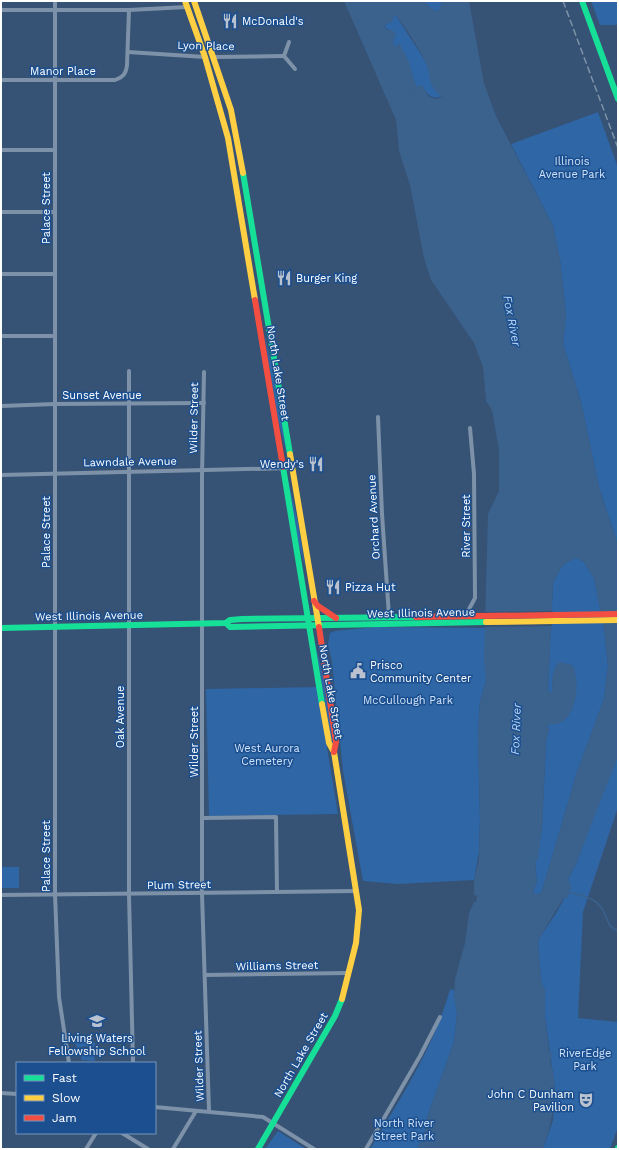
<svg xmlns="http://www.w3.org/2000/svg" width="619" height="1150" font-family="'Work Sans',sans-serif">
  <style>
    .green { fill: #2f66a5 }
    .water { fill: #3b618d; fill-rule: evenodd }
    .pier { fill: #365274 }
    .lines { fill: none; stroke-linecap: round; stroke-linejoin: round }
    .stream { stroke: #3b618d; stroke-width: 1.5 }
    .river { stroke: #3b618d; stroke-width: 8 }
    .street { stroke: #7d92a8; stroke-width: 4 }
    .fast { stroke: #16e098; stroke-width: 6 }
    .slow { stroke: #ffcf43; stroke-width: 6 }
    .jam { stroke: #f24e42; stroke-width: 6 }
    .rail { stroke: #7e92a7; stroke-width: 1.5; stroke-dasharray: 7 3; stroke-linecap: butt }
    .labels { text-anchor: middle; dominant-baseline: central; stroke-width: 3; stroke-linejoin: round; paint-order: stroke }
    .poi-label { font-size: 11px; fill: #fff; stroke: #1b4f8f; text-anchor: start }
    .street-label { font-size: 11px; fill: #fff; stroke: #1b4f8f }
    .park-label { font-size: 11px; fill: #cfe3fa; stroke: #1b4f8f }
    .water-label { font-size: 12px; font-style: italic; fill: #b5d3f5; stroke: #1b4f8f }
  </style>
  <rect width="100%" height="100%" fill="#365274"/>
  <g class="green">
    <path d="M424,1H442L439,12L431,9Z"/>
    <path d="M591,1H618V25H600Z"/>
    <path d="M395,14L424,59L444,96C434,99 430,98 424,89L417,96L412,94C411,71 411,64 399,44L392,54L388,50L396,34L384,27Z"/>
    <path d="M598,112L618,168V545L599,487L581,402L563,344L566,314L560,260L553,226L511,144Z"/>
    <path d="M264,332L275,379L288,458L277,416Z"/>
    <path d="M287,475L298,522L312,609L305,566L298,542Z"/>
    <path d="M577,558L584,562L594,578L604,628L608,665L604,699L577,772L542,891L539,894H535L533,891L537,882L535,863L542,828L546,741L549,729L547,727L550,724L556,668L553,674L552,692L550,693L548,689L553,583C559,571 563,561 577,558Z"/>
    <path d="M376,627L486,628V681L480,701L478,736L480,818L479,852L474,880L398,884L363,881L343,771L332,662L328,644L330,633L335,631Z"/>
    <path d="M314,639L326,687L333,744H332Z"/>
    <path d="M317,687L338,814L209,816L206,689Z"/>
    <path d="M618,749V807L583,912L578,1018L618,1022V1127L610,1149H543L553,1120L555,1089L545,1017V991L541,981L538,943L540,937C549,924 572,893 568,879L576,864Z"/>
    <rect x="1" y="867" width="18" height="21"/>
    <path d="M450,989L454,990L457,1015L454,1042L428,1115L424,1135L417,1149H370C401,1097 434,1048 450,989Z"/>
    <path d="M79,1040H92L95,1043V1046L92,1048L86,1046L77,1048L75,1043Z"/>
    <path d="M82,1051L94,1053L95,1061L81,1060Z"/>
    <path d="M278,1131L306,1149H265Z"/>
  </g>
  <path class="water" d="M344,1H424L431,9L438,12L442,1H469L484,83L496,116L553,226L560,260L566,314L563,344L581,402L599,487L618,545V756L576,864L568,879L571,886L568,897L563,899L540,937L538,943L541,981L545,991V1017L549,1051L552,1055L550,1060C559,1090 553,1120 543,1149H417L424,1135L428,1115L454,1042L457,1015L454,996L455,979L465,943L469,913L474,902H476L477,896L474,895V880L479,859L480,818L478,736L480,701L486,681L484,658L488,514L499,491V450L492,410L486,401L483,367L474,343L431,280L424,258L410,185L399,151L396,120ZM395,14C406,28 416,44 424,59C434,78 424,83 443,97L435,99L429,97L422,85H419L416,96L412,94C417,75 408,59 399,43L392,54L389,50L396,34L392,30H387L384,27L386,24L392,22ZM577,558L584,562L594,578L604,628L608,665L604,699L577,772L542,891L539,894H535L533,891L537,882L535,863L538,859L542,828L546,741L549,729L547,727L550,724C576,728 582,681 572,665L560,662C551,668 553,681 552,692L550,693L548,689L553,583C559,571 563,561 577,558Z"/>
  <path class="pier" d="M553,611L552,626L484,627V612Z"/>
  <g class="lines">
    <path class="stream" d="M568,892C579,895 593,897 600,906C608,915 605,926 618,931"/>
    <g class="river">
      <path d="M386,38L399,61"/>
      <path d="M409,80L422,103"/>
    </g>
    <g class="street">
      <path d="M55,1V894L59,997L69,1063"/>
      <path d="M1,10H129L187,7"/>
      <path d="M289,42L284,56L295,69"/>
      <path d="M128,52L205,57"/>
      <path d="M212,57L284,56"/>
      <path d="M1,80H115C123,77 126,74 127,65L129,10"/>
      <path d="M1,150H55"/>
      <path d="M1,212H55"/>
      <path d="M1,274H55"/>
      <path d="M1,336H55"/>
      <path d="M129,371V895L133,1063"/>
      <path d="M204,372L202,476V894L209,1111"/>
      <path d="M1,406L55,404L204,403"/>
      <path d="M378,417L382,514L389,616"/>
      <path d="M1,475L292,468"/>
      <path d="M467,617V613L475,598L474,474L470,428"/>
      <path d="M203,818L276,817L277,892"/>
      <path d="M1,895L357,891"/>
      <path d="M205,975L348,973"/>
      <path d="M1,1093L17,1094"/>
      <path d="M155,1107L263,1117L314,1149"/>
      <path d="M122,1133L148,1149"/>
      <path d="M86,1149L96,1133"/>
      <path d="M173,1149L196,1111"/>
      <path d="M366,1149L420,1056L440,1017"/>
    </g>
    <g class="fast">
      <path d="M582,1L618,99"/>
      <path d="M243,173L290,454"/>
      <path d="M283,467L322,704"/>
      <path d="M226,623L230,627L486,622"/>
      <path d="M1,628L226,623L230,620L242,619L416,617"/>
      <path d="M618,1148V1149"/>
      <path d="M258,1149L335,1016L342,999"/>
    </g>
    <g class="slow">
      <path d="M185,1L205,57L228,138L255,300"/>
      <path d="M194,1L231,110L243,173"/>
      <path d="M290,454L319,627"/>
      <path d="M486,622L618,620"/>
      <path d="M322,704L329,743L334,752L359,910L356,943L342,999"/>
    </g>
    <g class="jam">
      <path d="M255,300L283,467"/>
      <path d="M314,601L318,606L336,618"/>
      <path d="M416,617L618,614"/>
      <path d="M319,627L336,742L334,752"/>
    </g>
    <path class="rail" d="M563,1L618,148"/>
  </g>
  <defs>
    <symbol id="restaurant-bare" viewBox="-9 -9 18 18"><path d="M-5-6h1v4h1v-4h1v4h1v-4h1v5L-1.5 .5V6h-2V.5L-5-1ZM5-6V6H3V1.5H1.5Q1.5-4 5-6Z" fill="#b9c2ce" stroke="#1b4f8f" stroke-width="2.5" paint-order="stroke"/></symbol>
    <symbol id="civic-bare" viewBox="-9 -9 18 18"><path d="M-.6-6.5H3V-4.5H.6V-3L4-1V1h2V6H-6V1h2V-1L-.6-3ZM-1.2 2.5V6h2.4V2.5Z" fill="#b9c2ce" stroke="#1b4f8f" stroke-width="2.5" paint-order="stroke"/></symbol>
    <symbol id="school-bare" viewBox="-9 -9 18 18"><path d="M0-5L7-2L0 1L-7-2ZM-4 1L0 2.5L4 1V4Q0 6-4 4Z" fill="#b9c2ce" stroke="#1b4f8f" stroke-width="2.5" paint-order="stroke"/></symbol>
    <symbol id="theatre-bare" viewBox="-9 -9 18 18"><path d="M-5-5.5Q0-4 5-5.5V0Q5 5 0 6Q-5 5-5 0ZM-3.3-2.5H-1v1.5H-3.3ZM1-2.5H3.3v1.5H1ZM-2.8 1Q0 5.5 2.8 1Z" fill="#b9c2ce" stroke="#1b4f8f" stroke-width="2.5" paint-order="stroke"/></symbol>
  </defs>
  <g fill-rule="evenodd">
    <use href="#restaurant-bare" x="219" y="10" width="22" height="22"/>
    <use href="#restaurant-bare" x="273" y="267" width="22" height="22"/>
    <use href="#restaurant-bare" x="305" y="453" width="22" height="22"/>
    <use href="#restaurant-bare" x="322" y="576" width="22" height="22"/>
    <use href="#civic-bare" x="347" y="660" width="22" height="22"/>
    <use href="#school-bare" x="86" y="1010" width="22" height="22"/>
    <use href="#theatre-bare" x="575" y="1089" width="22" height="22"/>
  </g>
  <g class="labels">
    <g class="poi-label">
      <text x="242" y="21">McDonald's</text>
      <text x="296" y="278">Burger King</text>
      <text x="304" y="464" text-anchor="end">Wendy's</text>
      <text x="345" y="587">Pizza Hut</text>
      <text x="370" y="665">Prisco<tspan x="370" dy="13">Community Center</tspan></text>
      <text x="97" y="1038" text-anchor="middle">Living Waters<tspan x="97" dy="13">Fellowship School</tspan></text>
      <text x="574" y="1094" text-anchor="end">John C Dunham<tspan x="574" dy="13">Pavilion</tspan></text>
    </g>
    <g class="street-label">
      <text transform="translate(206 46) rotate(1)">Lyon Place</text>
      <text x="63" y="71">Manor Place</text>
      <text transform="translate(46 208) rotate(-90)">Palace Street</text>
      <text transform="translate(278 373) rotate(81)">North Lake Street</text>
      <text x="102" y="395">Sunset Avenue</text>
      <text transform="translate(194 418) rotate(-89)">Wilder Street</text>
      <text transform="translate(130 462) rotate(-1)">Lawndale Avenue</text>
      <text transform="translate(374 517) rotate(-93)">Orchard Avenue</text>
      <text transform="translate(466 526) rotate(-90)">River Street</text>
      <text transform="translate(46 532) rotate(-90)">Palace Street</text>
      <text transform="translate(421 613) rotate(-1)">West Illinois Avenue</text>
      <text transform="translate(89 616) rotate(-1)">West Illinois Avenue</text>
      <text transform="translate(331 692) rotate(80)">North Lake Street</text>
      <text transform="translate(120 717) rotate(-90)">Oak Avenue</text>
      <text transform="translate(194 742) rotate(-90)">Wilder Street</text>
      <text transform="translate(46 856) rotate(-90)">Palace Street</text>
      <text transform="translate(179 885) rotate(-1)">Plum Street</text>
      <text transform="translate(277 966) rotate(-1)">Williams Street</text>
      <text transform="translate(301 1055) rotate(-60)">North Lake Street</text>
      <text transform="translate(199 1066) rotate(-92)">Wilder Street</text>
    </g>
    <g class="park-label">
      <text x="572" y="161">Illinois<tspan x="572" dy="13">Avenue Park</tspan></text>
      <text x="408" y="700">McCullough Park</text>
      <text x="267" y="748">West Aurora<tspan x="267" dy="13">Cemetery</tspan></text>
      <text x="585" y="1053">RiverEdge<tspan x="585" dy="13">Park</tspan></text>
      <text x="404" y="1123">North River<tspan x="404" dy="13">Street Park</tspan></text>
    </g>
    <g class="water-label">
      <text transform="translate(512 321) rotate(79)">Fox River</text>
      <text transform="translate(516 729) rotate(-88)">Fox River</text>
    </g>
  </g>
  <rect width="619" height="1150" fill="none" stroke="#ffffff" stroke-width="4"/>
  <rect x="16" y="1062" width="140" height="72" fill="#1b4f8f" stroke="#7695bc"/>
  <rect x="24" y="1075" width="20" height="6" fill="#16e098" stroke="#7695bc"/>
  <text x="52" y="1082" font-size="12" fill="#ffffff">Fast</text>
  <rect x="24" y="1095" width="20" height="6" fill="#ffcf43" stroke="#7695bc"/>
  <text x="52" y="1102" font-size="12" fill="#ffffff">Slow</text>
  <rect x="24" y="1115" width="20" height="6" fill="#f24e42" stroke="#7695bc"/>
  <text x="52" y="1122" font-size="12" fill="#ffffff">Jam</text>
</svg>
